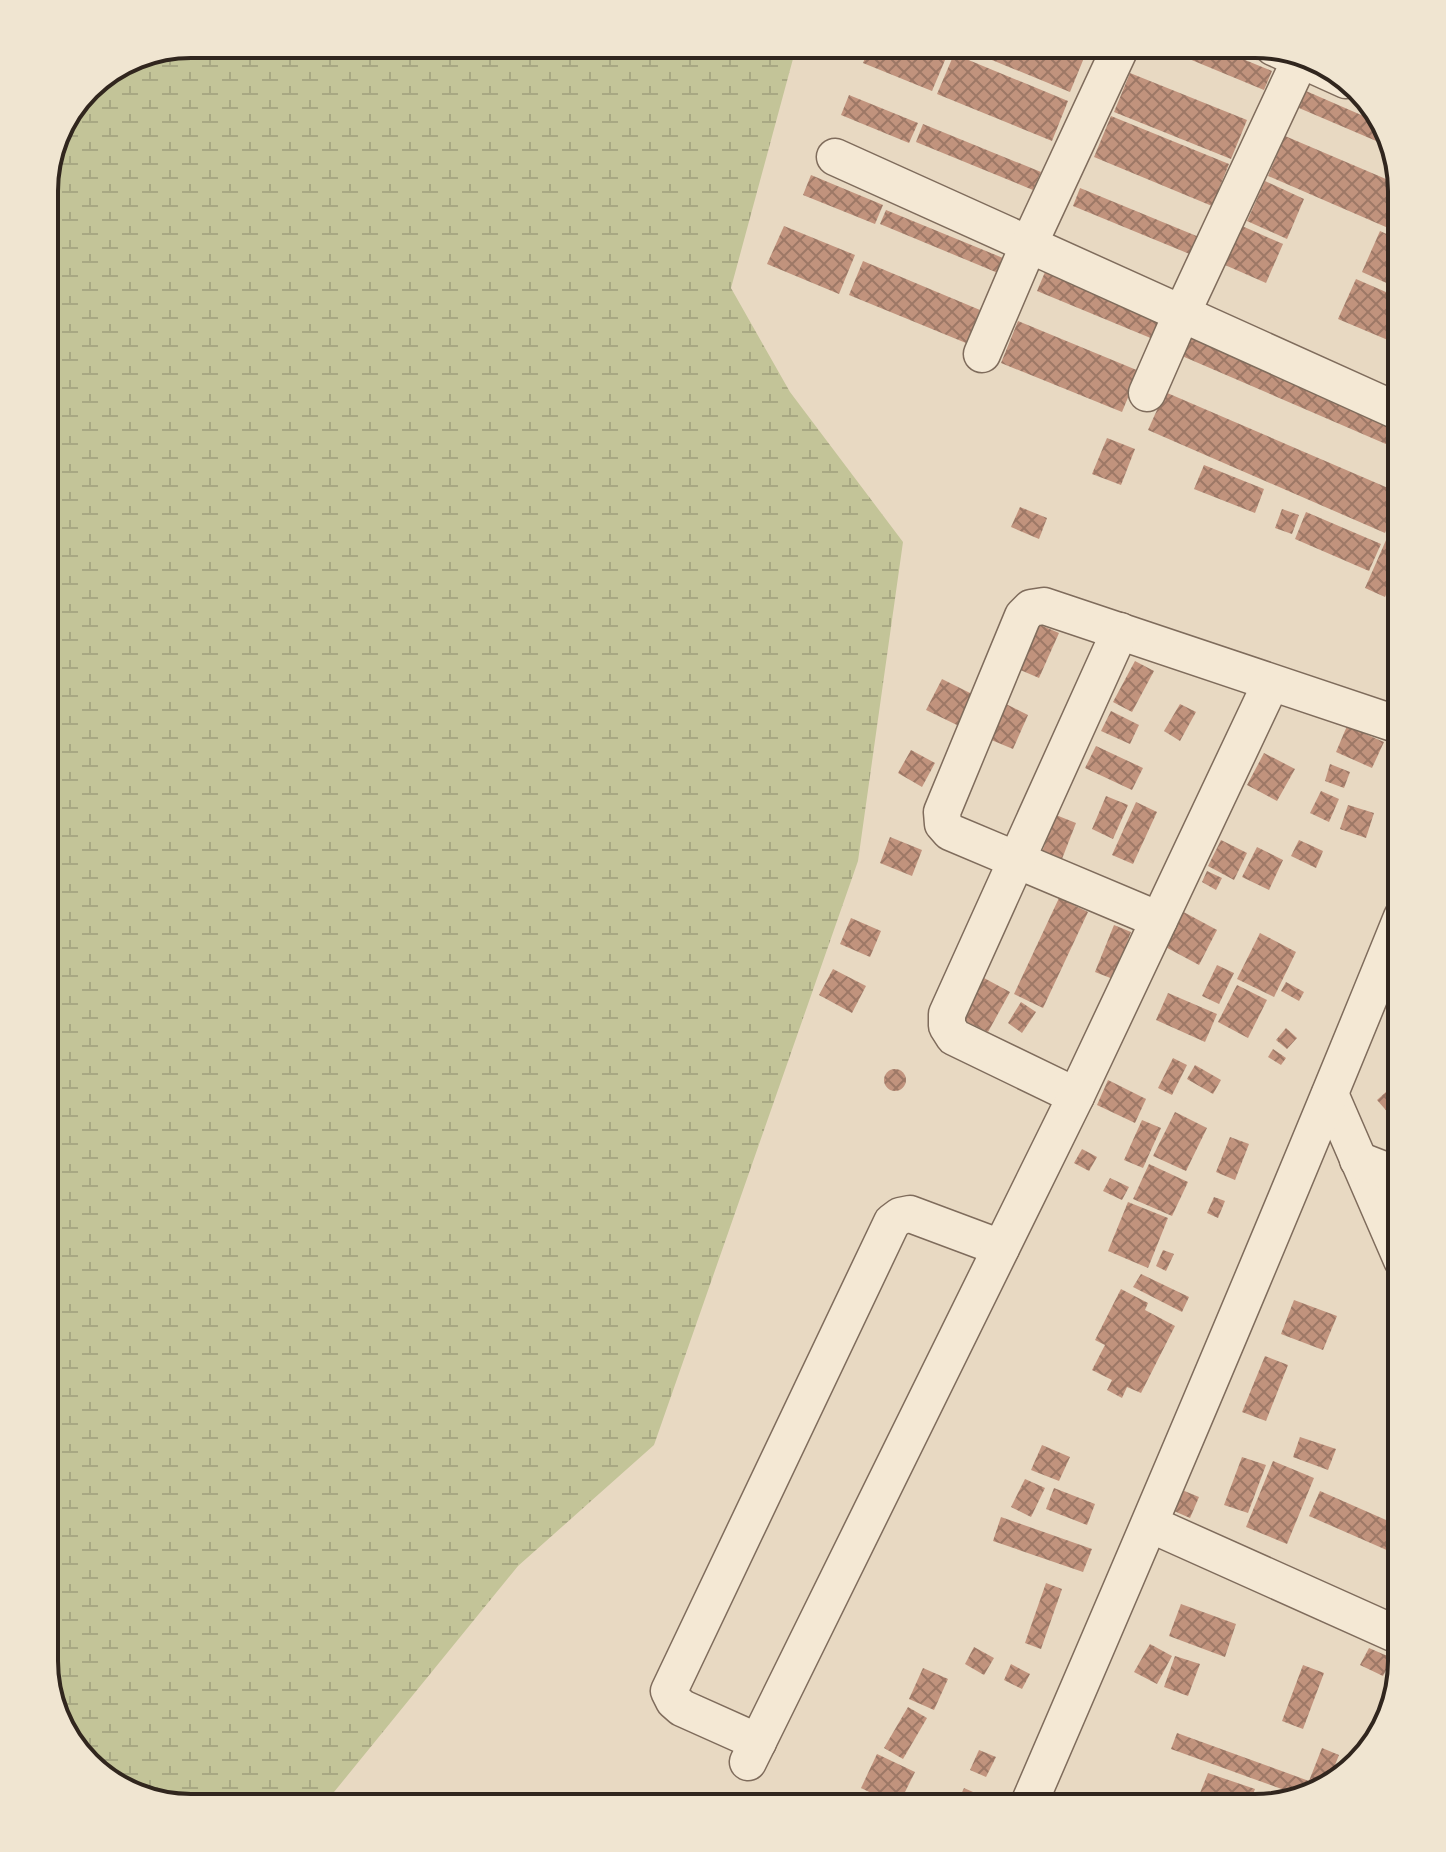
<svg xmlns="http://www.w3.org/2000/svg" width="1446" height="1852" font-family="'Playfair Display',serif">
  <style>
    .wetland { fill: url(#wetland-marsh) }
    .building { fill: url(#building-cross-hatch) }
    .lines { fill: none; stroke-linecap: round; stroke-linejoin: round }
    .minor-casing { stroke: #7f6c5c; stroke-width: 39 }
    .minor { stroke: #f4e8d4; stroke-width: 36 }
    .rim { fill: none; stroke: #31261e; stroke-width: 4 }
  </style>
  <defs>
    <pattern id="wetland-marsh" width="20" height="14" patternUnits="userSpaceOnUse" patternTransform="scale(2)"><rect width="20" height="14" fill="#c3c498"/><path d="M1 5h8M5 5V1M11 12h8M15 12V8" fill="none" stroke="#a8a883"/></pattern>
    <pattern id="building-cross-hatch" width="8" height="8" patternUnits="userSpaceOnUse" patternTransform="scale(2)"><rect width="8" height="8" fill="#c1937d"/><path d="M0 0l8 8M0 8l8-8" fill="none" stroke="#9d7866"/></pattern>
  </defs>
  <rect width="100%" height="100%" fill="#e8d9c2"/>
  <path class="wetland" d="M191,44H797L731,288L790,392L903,542L858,861L654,1445L518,1566L321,1808H191L118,1789L69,1742L44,1661V181L59,126L94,81Z"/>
  <g class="building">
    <path d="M871,44H926L948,53L932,91L863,63Z"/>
    <path d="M953,44H1065L1086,53L1070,92Z"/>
    <path d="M1153,44H1206L1272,71L1264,90Z"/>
    <path d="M954,54L1068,101L1052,141L937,94Z"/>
    <path d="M1130,73L1247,120L1231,159L1114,112Z"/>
    <path d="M1306,91L1382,124L1388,146L1299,108Z"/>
    <path d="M849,95L918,123L909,143L841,115Z"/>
    <path d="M1111,116L1229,164L1212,206L1094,157Z"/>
    <path d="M923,124L1041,172L1033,190L916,142Z"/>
    <path d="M1285,136L1400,185L1402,191V234L1268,176Z"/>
    <path d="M811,175L883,205L875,224L803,195Z"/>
    <path d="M1265,181L1304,199L1287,239L1247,221Z"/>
    <path d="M1080,188L1199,237L1192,255L1073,206Z"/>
    <path d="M886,210L1003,258L998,273L880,224Z"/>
    <path d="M784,226L855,255L839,294L767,264Z"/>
    <path d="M1242,226L1283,244L1266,283L1225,265Z"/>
    <path d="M1380,231L1402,241V290L1362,272Z"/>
    <path d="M863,261L980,310L966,343L849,295Z"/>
    <path d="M1045,272L1161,320L1153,339L1037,291Z"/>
    <path d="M1356,279L1402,299V346L1338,319Z"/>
    <path d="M1018,321L1139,371L1122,412L1001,363Z"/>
    <path d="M1192,333L1402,423V451L1182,356Z"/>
    <path d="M1165,392L1402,494L1385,533L1148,430Z"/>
    <path d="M1107,438L1135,449L1121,485L1092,474Z"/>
    <path d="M1204,465L1264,489L1255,513L1194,489Z"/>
    <path d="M1020,507L1047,518L1039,539L1011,527Z"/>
    <path d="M1282,509L1299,515L1292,534L1275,528Z"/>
    <path d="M1306,512L1381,544L1369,571L1295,539Z"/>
    <path d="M1394,522L1402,525V557L1385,597L1365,588Z"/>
    <path d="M1038,624L1059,633L1039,678L1018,669Z"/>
    <path d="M1135,661L1154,671L1132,712L1113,702Z"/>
    <path d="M942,679L974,695L959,726L926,710Z"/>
    <path d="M1006,704L1028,715L1013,749L989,739Z"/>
    <path d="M1180,704L1196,712L1180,741L1164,731Z"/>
    <path d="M1111,711L1139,725L1130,744L1101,731Z"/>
    <path d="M1347,726L1384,742L1372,768L1336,752Z"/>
    <path d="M1096,746L1143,768L1132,790L1085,768Z"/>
    <path d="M911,750L935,763L922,787L898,773Z"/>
    <path d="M1264,753L1295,769L1277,801L1247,785Z"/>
    <path d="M1330,764L1350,772L1344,788L1325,781Z"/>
    <path d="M1321,791L1339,799L1329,822L1310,813Z"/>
    <path d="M1106,796L1128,805L1113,839L1092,829Z"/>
    <path d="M1136,802L1157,812L1133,864L1112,855Z"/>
    <path d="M1348,805L1374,813L1366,838L1340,829Z"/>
    <path d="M1056,815L1076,823L1060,864L1040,857Z"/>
    <path d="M890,837L922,850L912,876L880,863Z"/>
    <path d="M1221,840L1247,853L1234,880L1208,866Z"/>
    <path d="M1299,840L1323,851L1316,868L1291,856Z"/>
    <path d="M1257,847L1283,860L1269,890L1242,877Z"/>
    <path d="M1207,871L1222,878L1216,890L1202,882Z"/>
    <path d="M1059,898L1088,912L1043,1008L1014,994Z"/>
    <path d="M1178,909L1217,930L1199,965L1160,944Z"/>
    <path d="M851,918L881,931L870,957L840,944Z"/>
    <path d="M1114,925L1131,932L1113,979L1095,972Z"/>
    <path d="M1260,933L1296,952L1274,997L1237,979Z"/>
    <path d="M1217,965L1234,973L1219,1004L1202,996Z"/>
    <path d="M833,969L866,986L852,1013L819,995Z"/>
    <path d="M984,978L1010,992L988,1032L963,1020Z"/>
    <path d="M1286,982L1304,992L1299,1001L1281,991Z"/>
    <path d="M1237,985L1267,1000L1248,1038L1218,1022Z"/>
    <path d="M1168,993L1217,1014L1205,1042L1156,1020Z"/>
    <path d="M1021,1002L1036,1012L1022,1033L1008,1023Z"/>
    <path d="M1286,1028L1297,1038L1287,1049L1276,1040Z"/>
    <path d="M1273,1049L1286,1058L1281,1065L1268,1057Z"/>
    <path d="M1173,1058L1187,1065L1172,1095L1158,1088Z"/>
    <path d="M1195,1065L1221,1080L1213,1094L1187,1079Z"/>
    <circle cx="895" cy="1080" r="11"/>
    <path d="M1108,1080L1146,1099L1135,1123L1097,1105Z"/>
    <path d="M1395,1084L1402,1091V1106L1391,1116L1377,1100Z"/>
    <path d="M1175,1112L1207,1128L1186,1171L1153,1156Z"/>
    <path d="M1142,1120L1161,1128L1143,1168L1124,1160Z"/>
    <path d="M1230,1137L1249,1144L1235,1180L1216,1172Z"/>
    <path d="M1082,1149L1097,1157L1089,1171L1074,1163Z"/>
    <path d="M1149,1164L1188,1182L1172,1216L1133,1199Z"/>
    <path d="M1110,1178L1129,1187L1122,1200L1103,1191Z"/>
    <path d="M1214,1197L1225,1201L1218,1218L1207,1213Z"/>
    <path d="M1128,1202L1168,1218L1148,1268L1108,1251Z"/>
    <path d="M1163,1250L1174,1254L1166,1271L1156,1266Z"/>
    <path d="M1141,1274L1189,1297L1182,1312L1133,1287Z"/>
    <path d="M1121,1289L1148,1303L1145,1310L1175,1326L1141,1393L1127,1387L1122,1398L1107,1390L1112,1380L1092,1370L1105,1345L1095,1340Z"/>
    <path d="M1294,1300L1337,1316L1323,1350L1281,1334Z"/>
    <path d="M1265,1356L1288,1365L1266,1421L1242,1412Z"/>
    <path d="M1300,1437L1336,1449L1328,1470L1293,1457Z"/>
    <path d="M1042,1445L1070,1457L1059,1481L1031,1470Z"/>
    <path d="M1242,1457L1266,1465L1248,1513L1224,1505Z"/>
    <path d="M1273,1461L1314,1478L1287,1544L1246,1527Z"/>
    <path d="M1025,1479L1045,1488L1031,1517L1011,1507Z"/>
    <path d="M1054,1488L1095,1504L1087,1525L1046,1509Z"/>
    <path d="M1182,1490L1199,1497L1190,1518L1174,1511Z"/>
    <path d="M1320,1491L1402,1527V1545L1398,1555L1309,1516Z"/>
    <path d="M1001,1517L1092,1549L1083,1572L993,1541Z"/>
    <path d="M1402,1567V1601L1389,1596Z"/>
    <path d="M1046,1583L1062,1589L1041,1649L1025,1643Z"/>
    <path d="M1181,1604L1236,1624L1225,1657L1169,1636Z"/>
    <path d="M1150,1644L1172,1656L1157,1684L1134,1672Z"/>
    <path d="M974,1647L994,1658L984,1675L965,1664Z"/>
    <path d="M1369,1648L1392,1658L1383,1676L1360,1665Z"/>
    <path d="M1175,1656L1200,1664L1188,1696L1164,1687Z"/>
    <path d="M1011,1664L1030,1674L1022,1689L1004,1680Z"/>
    <path d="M1303,1665L1324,1673L1303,1729L1282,1721Z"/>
    <path d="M923,1668L948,1679L934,1710L909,1699Z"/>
    <path d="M908,1707L927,1718L903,1759L884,1748Z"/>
    <path d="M1177,1733L1309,1781L1304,1793L1298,1795L1171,1749Z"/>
    <path d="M1322,1748L1339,1755L1326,1787H1324L1309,1781Z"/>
    <path d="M979,1750L996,1757L986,1777L970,1770Z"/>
    <path d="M877,1754L915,1772L898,1806L861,1788Z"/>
    <path d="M1208,1773L1255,1789L1248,1808H1194Z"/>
    <path d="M964,1788L982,1796L977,1808H955Z"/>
    <path d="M1097,1796L1114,1801L1111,1808H1093Z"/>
  </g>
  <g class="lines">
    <defs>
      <g id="minor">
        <path d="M1273,47L1346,80"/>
        <path d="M835,157L1402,413"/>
        <path d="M982,354L1029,244L1122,44"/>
        <path d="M1147,393L1182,313L1302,56"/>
        <path d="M1159,920L950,832L943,824L942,812L1023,616L1031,608L1044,606L1402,726"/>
        <path d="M1330,1094L1402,1260"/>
        <path d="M1076,1096L954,1037L947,1026V1014L1120,631"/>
        <path d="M1358,1160L1402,1177"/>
        <path d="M1150,1524L1402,1637"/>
        <path d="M758,1742L682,1708L674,1701L669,1691L892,1222L900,1216L910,1214L1001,1248"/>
        <path d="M748,1762L1076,1096L1271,683"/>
        <path d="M1027,1808C1155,1512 1281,1216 1402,917"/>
      </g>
    </defs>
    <use href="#minor" class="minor-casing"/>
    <use href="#minor" class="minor"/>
  </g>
  <path d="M0 0H1446V1852H0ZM191 58H1255A133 133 0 0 1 1388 191V1661A133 133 0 0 1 1255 1794H191A133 133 0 0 1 58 1661V191A133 133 0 0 1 191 58Z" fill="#f0e5d1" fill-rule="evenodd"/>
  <path class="rim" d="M191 58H1255A133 133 0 0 1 1388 191V1661A133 133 0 0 1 1255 1794H191A133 133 0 0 1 58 1661V191A133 133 0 0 1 191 58Z"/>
</svg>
